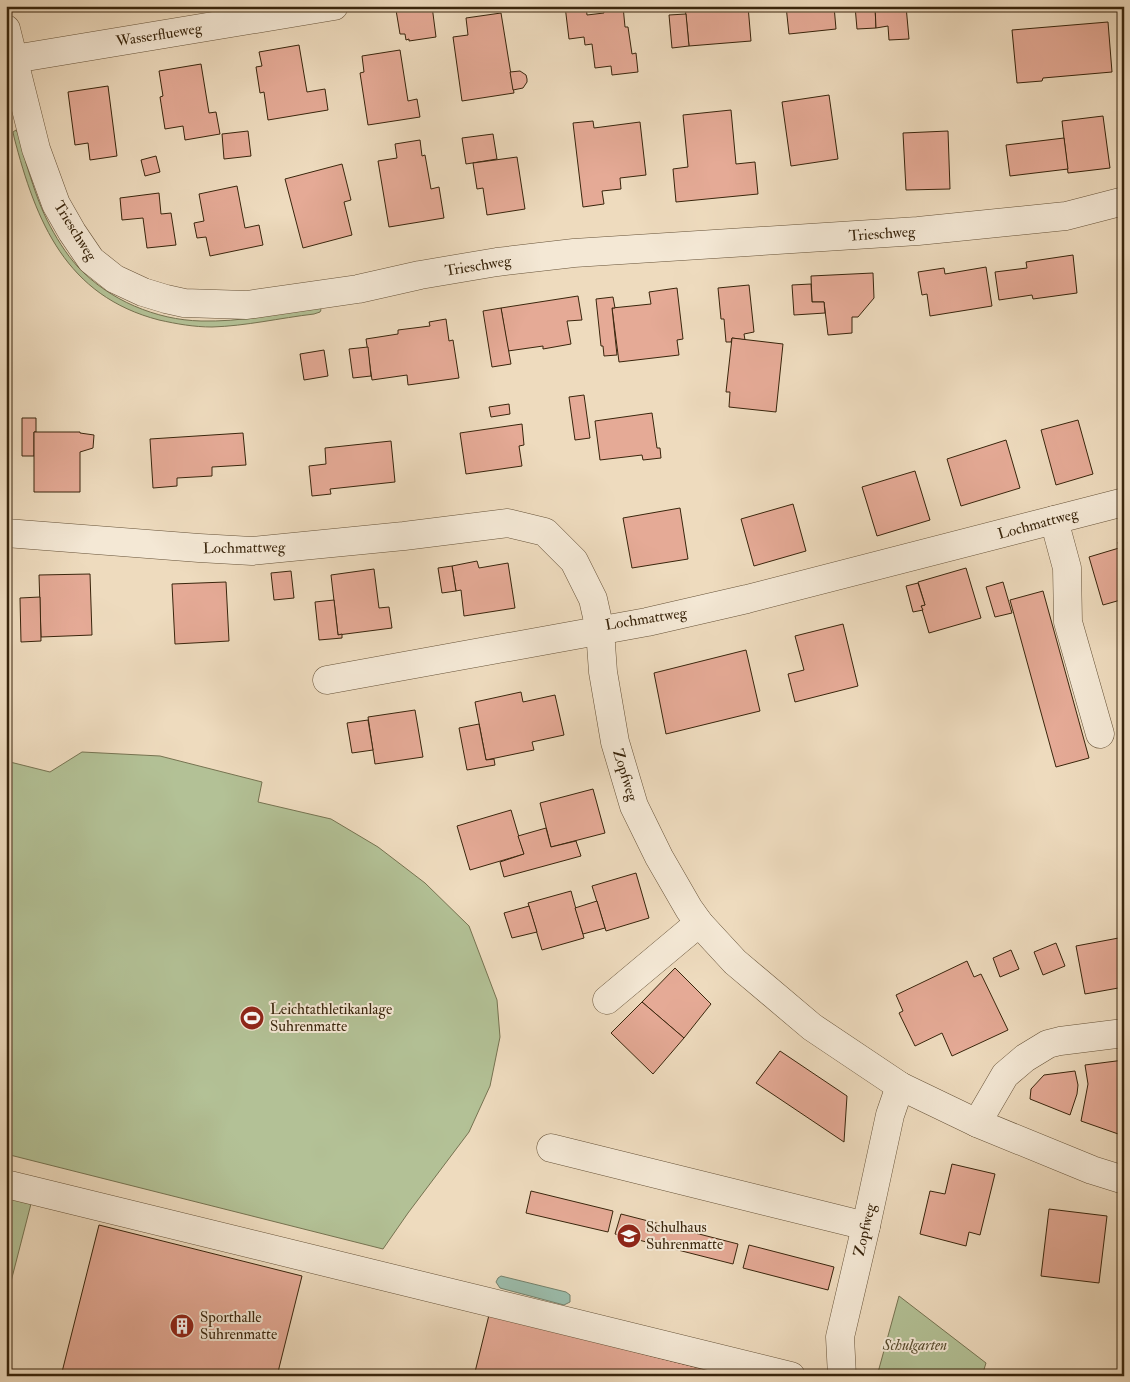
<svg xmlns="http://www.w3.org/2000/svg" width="1130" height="1382" font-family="'IM FELL Double Pica',serif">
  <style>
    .green { fill: #b3c196; stroke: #767351 }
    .water { fill: #9bbcab; stroke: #74806b }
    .building { fill: #e5aa96; stroke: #39250c }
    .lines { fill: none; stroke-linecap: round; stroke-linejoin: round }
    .minor-casing { stroke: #665238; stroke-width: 29 }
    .minor { stroke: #f4e8d5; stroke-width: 28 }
    .labels { text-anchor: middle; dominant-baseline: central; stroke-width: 4; stroke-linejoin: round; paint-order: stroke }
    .street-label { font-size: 15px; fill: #39250c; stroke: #f4e8d5 }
    .poi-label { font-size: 15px; fill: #39250c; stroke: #f4e8d5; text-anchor: start }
    .park-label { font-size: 15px; font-style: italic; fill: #584c2e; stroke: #f4e8d5 }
  </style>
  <rect width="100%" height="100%" fill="#eedbbe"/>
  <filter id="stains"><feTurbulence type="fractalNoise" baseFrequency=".004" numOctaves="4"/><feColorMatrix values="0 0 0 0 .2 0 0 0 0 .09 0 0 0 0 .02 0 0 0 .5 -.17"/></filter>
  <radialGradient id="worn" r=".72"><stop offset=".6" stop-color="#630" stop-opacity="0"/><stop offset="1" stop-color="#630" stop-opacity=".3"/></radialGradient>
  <g class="green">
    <path d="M16,130C22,139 24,153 26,163C32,182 38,202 47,220C55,236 66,254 78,267C109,300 156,320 201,321C240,322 279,314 317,307H320L321,310L320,312L314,314C280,318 246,326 212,327C194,327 177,324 159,320C66,296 36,222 14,137L13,132Z"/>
    <path d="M82,752L160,756L262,782L258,802L331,819L378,847L425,883L469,926L497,1000L500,1037L490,1086L469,1132L408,1213L383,1249L6,1154V761L50,772Z"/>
    <path d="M6,1189L33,1196L6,1301Z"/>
    <path d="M899,1296L986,1363L982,1376H877Z"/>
  </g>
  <path class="water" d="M501,1276L566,1292L570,1295V1302L564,1305L500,1288L496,1282L498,1278Z"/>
  <g class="building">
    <path d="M432,6L436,37L409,41V39L406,40L405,34H400L396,10Z"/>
    <path d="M565,6H586L587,15L604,13L603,6H623L625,27H628L632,54L636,53L638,72L612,75L611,66L595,68L592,44L585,45L584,37L569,39Z"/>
    <path d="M685,6H748L751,41L689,46Z"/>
    <path d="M786,6H834L836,29L789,34Z"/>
    <path d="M855,6H875L876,28L857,29Z"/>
    <path d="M875,6H906L909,39L889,40L888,26L876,28Z"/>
    <path d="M501,13L514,93L462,101L453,37L468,35L466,18Z"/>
    <path d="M686,14L689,46L672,48L669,15Z"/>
    <path d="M1108,22L1112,72L1043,78L1042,81L1017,83L1012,30Z"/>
    <path d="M299,45L307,92L325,89L328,110L268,120L264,92L260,93L256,67L262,66L259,52Z"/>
    <path d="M400,50L408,101L417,99L420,117L368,125L360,73L364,72L362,56Z"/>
    <path d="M201,64L209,113L216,112L220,134L185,140L183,126L165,129L160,97L163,96L159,71Z"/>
    <path d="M520,71L526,75L527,79V82L523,88L513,90L510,72Z"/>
    <path d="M108,86L117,156L90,160L88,143L75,145L68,92Z"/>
    <path d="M829,95L838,159L791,166L782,102Z"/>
    <path d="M731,110L736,164L755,162L758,194L676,202L673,169L688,167L683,115Z"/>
    <path d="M1103,116L1110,168L1068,173L1062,121Z"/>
    <path d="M593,121L594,128L640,122L646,175L620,178L621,189L602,191L604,204L583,207L573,123Z"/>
    <path d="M248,131L251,156L224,159L222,134Z"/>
    <path d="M948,131L950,189L906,190L903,133Z"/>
    <path d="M493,134L497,159L466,164L462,138Z"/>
    <path d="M1064,138L1068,169L1010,176L1006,145Z"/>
    <path d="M420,140L422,156L425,155L431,189L439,187L444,218L389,227L378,161L397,158L395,144Z"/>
    <path d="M156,156L160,172L145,176L141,160Z"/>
    <path d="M517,157L525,209L487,215L483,188L477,189L473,163Z"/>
    <path d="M342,164L351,200L344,202L352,235L303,248L285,179Z"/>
    <path d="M237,186L245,228L259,225L263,245L210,256L206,237L197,238L194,223L204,221L199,194Z"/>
    <path d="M159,193L161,214L171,213L176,245L147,248L143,218L122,220L120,198Z"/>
    <path d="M1073,255L1077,293L1033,299L1032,295L999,300L995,272L1027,268L1026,262Z"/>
    <path d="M986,267L992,306L930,316L927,294L922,295L918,272L944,268L945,274Z"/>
    <path d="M873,273L874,298L858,317H852V333L828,335L824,302H812L811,276Z"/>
    <path d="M811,284L812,302H824L825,313L794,315L792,285Z"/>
    <path d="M749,285L754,332L744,334L745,340L732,338L731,342H726L724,319H721L718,288Z"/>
    <path d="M677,288L683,339L677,340L679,355L619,362L612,308L651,304L649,292Z"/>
    <path d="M578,296L582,320L567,321L571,344L543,349V346L508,351L501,308Z"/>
    <path d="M613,297L615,308H612L617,355L604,356L603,346H601L596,299Z"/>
    <path d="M501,308L511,364L492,367L483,311Z"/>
    <path d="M446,319L449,341L453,340L459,378L408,385L407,375L372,380L366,339L398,334V330L430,326L429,322Z"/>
    <path d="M732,338L783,344L776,412L729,407L730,392H726Z"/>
    <path d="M368,347L371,376L353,378L349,349Z"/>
    <path d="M324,350L328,376L304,380L300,354Z"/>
    <path d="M584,395L590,438L575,440L569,397Z"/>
    <path d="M509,404L510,414L491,417L489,407Z"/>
    <path d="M652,413L657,448H660L661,458L643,460L642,455L600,460L595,421Z"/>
    <path d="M22,418H36V432H34V456H22Z"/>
    <path d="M1078,420L1093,474L1056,485L1041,430Z"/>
    <path d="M522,424L524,445L519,446L522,466L466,474L460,433Z"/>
    <path d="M34,432H80V433L94,435L93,448L80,452V492H34Z"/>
    <path d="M243,433L246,465L212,467V476L177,478V486L153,488L150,439Z"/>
    <path d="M1006,440L1020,488L961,506L947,459Z"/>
    <path d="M391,441L395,482L330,489L331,494L312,496L309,466L326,464L325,448Z"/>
    <path d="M915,471L930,520L877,536L862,487Z"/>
    <path d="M793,504L806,551L754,566L741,519Z"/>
    <path d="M680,508L688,559L632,568L623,518Z"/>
    <path d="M1124,541V599L1103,605L1089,557L1119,548L1118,542Z"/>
    <path d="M477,561L479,568L508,563L515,608L464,616L461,590L456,591L452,566Z"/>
    <path d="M452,566L456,591L442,593L438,568Z"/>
    <path d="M966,568L981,618L929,633L921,606L925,605L918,582Z"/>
    <path d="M374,569L379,608L389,607L392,628L338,635L331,575Z"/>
    <path d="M291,571L294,598L274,600L271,573Z"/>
    <path d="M90,574L92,635L41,637L39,575Z"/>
    <path d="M226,582L229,641L175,644L172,584Z"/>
    <path d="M1003,582L1012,613L995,617L986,587Z"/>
    <path d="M918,583L925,605L921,606L923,610L913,612L906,586Z"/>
    <path d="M1043,591L1089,758L1056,767L1010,600Z"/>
    <path d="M40,597L41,641L21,642L20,598Z"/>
    <path d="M334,600L338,635L342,634V638L319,640L315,602Z"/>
    <path d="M843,624L858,686L795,702L788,674L804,670L795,636Z"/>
    <path d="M746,650L760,711L666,734L654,673Z"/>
    <path d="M521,692L523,702L555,695L564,735L532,742L534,750L486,760L475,702Z"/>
    <path d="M415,710L423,757L375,764L368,717Z"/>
    <path d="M368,720L373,750L352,753L347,723Z"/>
    <path d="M479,724L486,760L494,759L495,765L467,770L459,728Z"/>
    <path d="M593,789L605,833L551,847L540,803Z"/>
    <path d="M511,810L524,854L470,870L457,826Z"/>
    <path d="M546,828L551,847L576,841L581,856L504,877L500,862L524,854L518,836Z"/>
    <path d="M636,873L649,918L606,931L592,886Z"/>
    <path d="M571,891L584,938L542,950L528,903Z"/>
    <path d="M597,901L605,928L583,934L575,908Z"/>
    <path d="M529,906L537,932L512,938L504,913Z"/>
    <path d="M1124,937V987L1085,994L1076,946Z"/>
    <path d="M1056,943L1065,966L1043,975L1034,952Z"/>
    <path d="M1011,950L1019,969L1000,977L993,958Z"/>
    <path d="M967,961L974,977L981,974L1008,1030L952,1056L942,1033L915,1046L899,1013L903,1011L896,995Z"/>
    <path d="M675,968L711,1004L684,1038L642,1002Z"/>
    <path d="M642,1002L684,1038L653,1074L611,1033Z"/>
    <path d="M780,1051L847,1096L844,1142L756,1083Z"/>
    <path d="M1124,1060V1136L1081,1121L1088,1084L1085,1065Z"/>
    <path d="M1075,1071L1078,1085L1077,1094L1070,1115L1030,1099L1031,1089L1044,1075Z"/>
    <path d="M952,1164L995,1174L980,1235L969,1232L966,1246L920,1234L930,1191L945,1194Z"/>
    <path d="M531,1191L613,1211L608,1232L526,1213Z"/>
    <path d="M1049,1209L1107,1216L1099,1283L1041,1276Z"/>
    <path d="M621,1214L738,1244L733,1264L615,1234Z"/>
    <path d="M99,1225L302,1276L277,1376H61Z"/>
    <path d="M749,1245L834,1267L828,1290L743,1268Z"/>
    <path d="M489,1315L731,1376H474Z"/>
  </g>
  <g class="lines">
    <defs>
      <g id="minor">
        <path d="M6,29L36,149L56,204L72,232L91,260L115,279L143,292L166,299L184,303L247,305L358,289L420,275L497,262L574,253L918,231L1066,216L1124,201"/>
        <path d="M14,59L334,6"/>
        <path d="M1054,520L1067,568L1068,622L1100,734"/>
        <path d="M6,533L199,548L252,551L404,536L508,523L545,532L574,561L593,599L600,630L603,672L615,742L634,806L659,857L689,909L699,923L735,962L812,1027L900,1086L977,1123L1092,1170L1124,1180"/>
        <path d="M327,680L647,622L747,599L1124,502"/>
        <path d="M607,1000L699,923"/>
        <path d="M977,1123L1005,1075L1025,1058L1048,1044L1060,1041L1124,1033"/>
        <path d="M551,1148L866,1226"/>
        <path d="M6,1184L791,1376"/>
        <path d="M842,1376L840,1337L866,1226L890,1115L900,1086"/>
      </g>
    </defs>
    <use href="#minor" class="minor-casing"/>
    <use href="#minor" class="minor"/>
  </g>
  <defs>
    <symbol id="stadium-disc" viewBox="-11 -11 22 22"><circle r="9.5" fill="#8f2418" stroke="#f4e8d5"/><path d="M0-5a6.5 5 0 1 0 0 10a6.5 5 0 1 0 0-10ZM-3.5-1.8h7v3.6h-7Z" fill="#fff"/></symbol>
    <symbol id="school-disc" viewBox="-11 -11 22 22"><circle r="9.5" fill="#8f2418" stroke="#f4e8d5"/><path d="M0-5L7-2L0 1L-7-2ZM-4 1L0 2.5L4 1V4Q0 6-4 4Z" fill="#fff"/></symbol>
    <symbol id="building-disc" viewBox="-11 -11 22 22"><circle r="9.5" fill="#8f2418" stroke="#f4e8d5"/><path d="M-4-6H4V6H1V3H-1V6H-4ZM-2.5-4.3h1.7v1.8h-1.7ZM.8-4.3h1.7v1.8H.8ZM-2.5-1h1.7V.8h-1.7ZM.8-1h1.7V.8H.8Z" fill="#fff"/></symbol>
  </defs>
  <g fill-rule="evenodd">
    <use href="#stadium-disc" x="238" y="1004" width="28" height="28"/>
    <use href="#school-disc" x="615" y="1222" width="28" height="28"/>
    <use href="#building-disc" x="168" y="1312" width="28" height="28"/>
  </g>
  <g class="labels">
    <g class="street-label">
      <text transform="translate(159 35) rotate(-9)">Wasserflueweg</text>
      <text transform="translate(75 231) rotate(58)">Trieschweg</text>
      <text transform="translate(882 234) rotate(-4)">Trieschweg</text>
      <text transform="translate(478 266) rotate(-9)">Trieschweg</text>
      <text transform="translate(1038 524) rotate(-15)">Lochmattweg</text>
      <text transform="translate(244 548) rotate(-1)">Lochmattweg</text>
      <text transform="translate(646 619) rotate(-9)">Lochmattweg</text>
      <text transform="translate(625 775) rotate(73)">Zopfweg</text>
      <text transform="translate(865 1230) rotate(-77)">Zopfweg</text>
    </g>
    <g class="poi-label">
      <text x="270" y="1009">Leichtathletikanlage<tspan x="270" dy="17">Suhrenmatte</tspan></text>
      <text x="646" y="1227">Schulhaus<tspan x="646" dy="17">Suhrenmatte</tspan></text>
      <text x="200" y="1317">Sporthalle<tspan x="200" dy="17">Suhrenmatte</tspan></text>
    </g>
    <g class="park-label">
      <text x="915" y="1345">Schulgarten</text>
    </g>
  </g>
  <rect width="1130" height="1382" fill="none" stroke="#eedbbe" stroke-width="25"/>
  <rect x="8" y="8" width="1115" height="1367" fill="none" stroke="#39250c" stroke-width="2.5"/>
  <rect x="12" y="12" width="1105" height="1357" fill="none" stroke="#39250c"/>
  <rect width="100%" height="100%" filter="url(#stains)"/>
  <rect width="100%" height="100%" fill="url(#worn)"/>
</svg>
